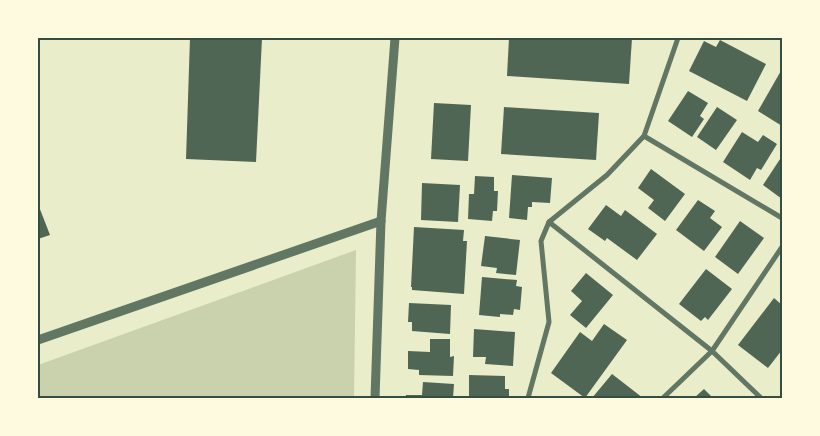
<svg xmlns="http://www.w3.org/2000/svg" width="820" height="436" font-family="Manrope,sans-serif">
  <style>
    .green { fill: #cad2ad }
    .building { fill: #4f6655 }
    .lines { fill: none; stroke-linecap: round; stroke-linejoin: round }
    .minor { stroke: #617663; stroke-width: 5 }
    .tertiary { stroke: #617663; stroke-width: 9 }
    .neatline { fill: none; stroke: #344e41; stroke-width: 2 }
  </style>
  <rect width="100%" height="100%" fill="#e9edc9"/>
  <path class="green" d="M356,250L354,398H38V365Z"/>
  <g class="building">
    <path d="M190,38H262L256,162L186,159Z"/>
    <path d="M509,38H632L629,84L507,76Z"/>
    <path d="M720,40L766,64L747,101L689,71L704,41L716,47Z"/>
    <path d="M782,69V126L758,111Z"/>
    <path d="M688,91L708,103L700,116L704,119L692,137L668,121Z"/>
    <path d="M434,103L471,105L468,161L431,159Z"/>
    <path d="M504,107L599,113L596,160L501,154Z"/>
    <path d="M717,107L737,120L716,150L697,137Z"/>
    <path d="M742,132L758,142L763,135L777,144L761,170L757,168L750,180L723,162Z"/>
    <path d="M782,156V199L763,185Z"/>
    <path d="M651,169L685,194L665,221L648,208L654,200L638,188Z"/>
    <path d="M512,175L552,178L550,203L532,202V207H528L527,220L509,218Z"/>
    <path d="M475,176L494,177V191H498L497,211H493L492,221L468,219L469,194H474Z"/>
    <path d="M422,183L460,185L458,222L421,220Z"/>
    <path d="M698,200L715,211L710,218L722,227L704,251L676,230Z"/>
    <path d="M38,204L50,235L38,239Z"/>
    <path d="M606,205L621,216L625,210L657,234L637,260L607,238L605,241L588,229Z"/>
    <path d="M740,221L764,238L738,274L715,257Z"/>
    <path d="M414,227L464,230L463,241H467L464,294L412,290V287H411Z"/>
    <path d="M485,236L520,240L516,275L496,273L497,268L481,266Z"/>
    <path d="M706,269L732,289L708,320L705,317L701,321L679,304Z"/>
    <path d="M586,273L613,295L586,328L570,315L582,301L571,291Z"/>
    <path d="M482,277L517,280L516,286L522,287L520,310L514,309L513,315L500,314V317L479,315Z"/>
    <path d="M774,298L782,305V350L768,368L738,345Z"/>
    <path d="M409,303L451,305L450,334L412,331V322H408Z"/>
    <path d="M604,324L627,340L585,398L551,373L580,332L592,341Z"/>
    <path d="M474,329L515,332L513,366L485,364L486,357H473Z"/>
    <path d="M430,339H450V357L454,356L453,376L419,375V370L408,369V351L430,352Z"/>
    <path d="M612,374L643,398H592Z"/>
    <path d="M469,375L505,376V389H509V398H469Z"/>
    <path d="M423,382L454,384L453,398H405L406,395H422Z"/>
    <path d="M704,389L713,398H694Z"/>
  </g>
  <g class="lines">
    <g class="minor">
      <path d="M644,136L782,218"/>
      <path d="M549,222L712,351L761,398"/>
      <path d="M528,398L549,322L541,241L549,222L607,175L644,136L678,38"/>
      <path d="M663,398L712,351L782,247"/>
    </g>
    <g class="tertiary">
      <path d="M38,340L381,221"/>
      <path d="M375,398L381,221L395,38"/>
    </g>
  </g>
  <rect width="820" height="436" fill="none" stroke="#fefae0" stroke-width="78"/>
  <rect x="39" y="39" width="742" height="358" class="neatline"/>
</svg>
